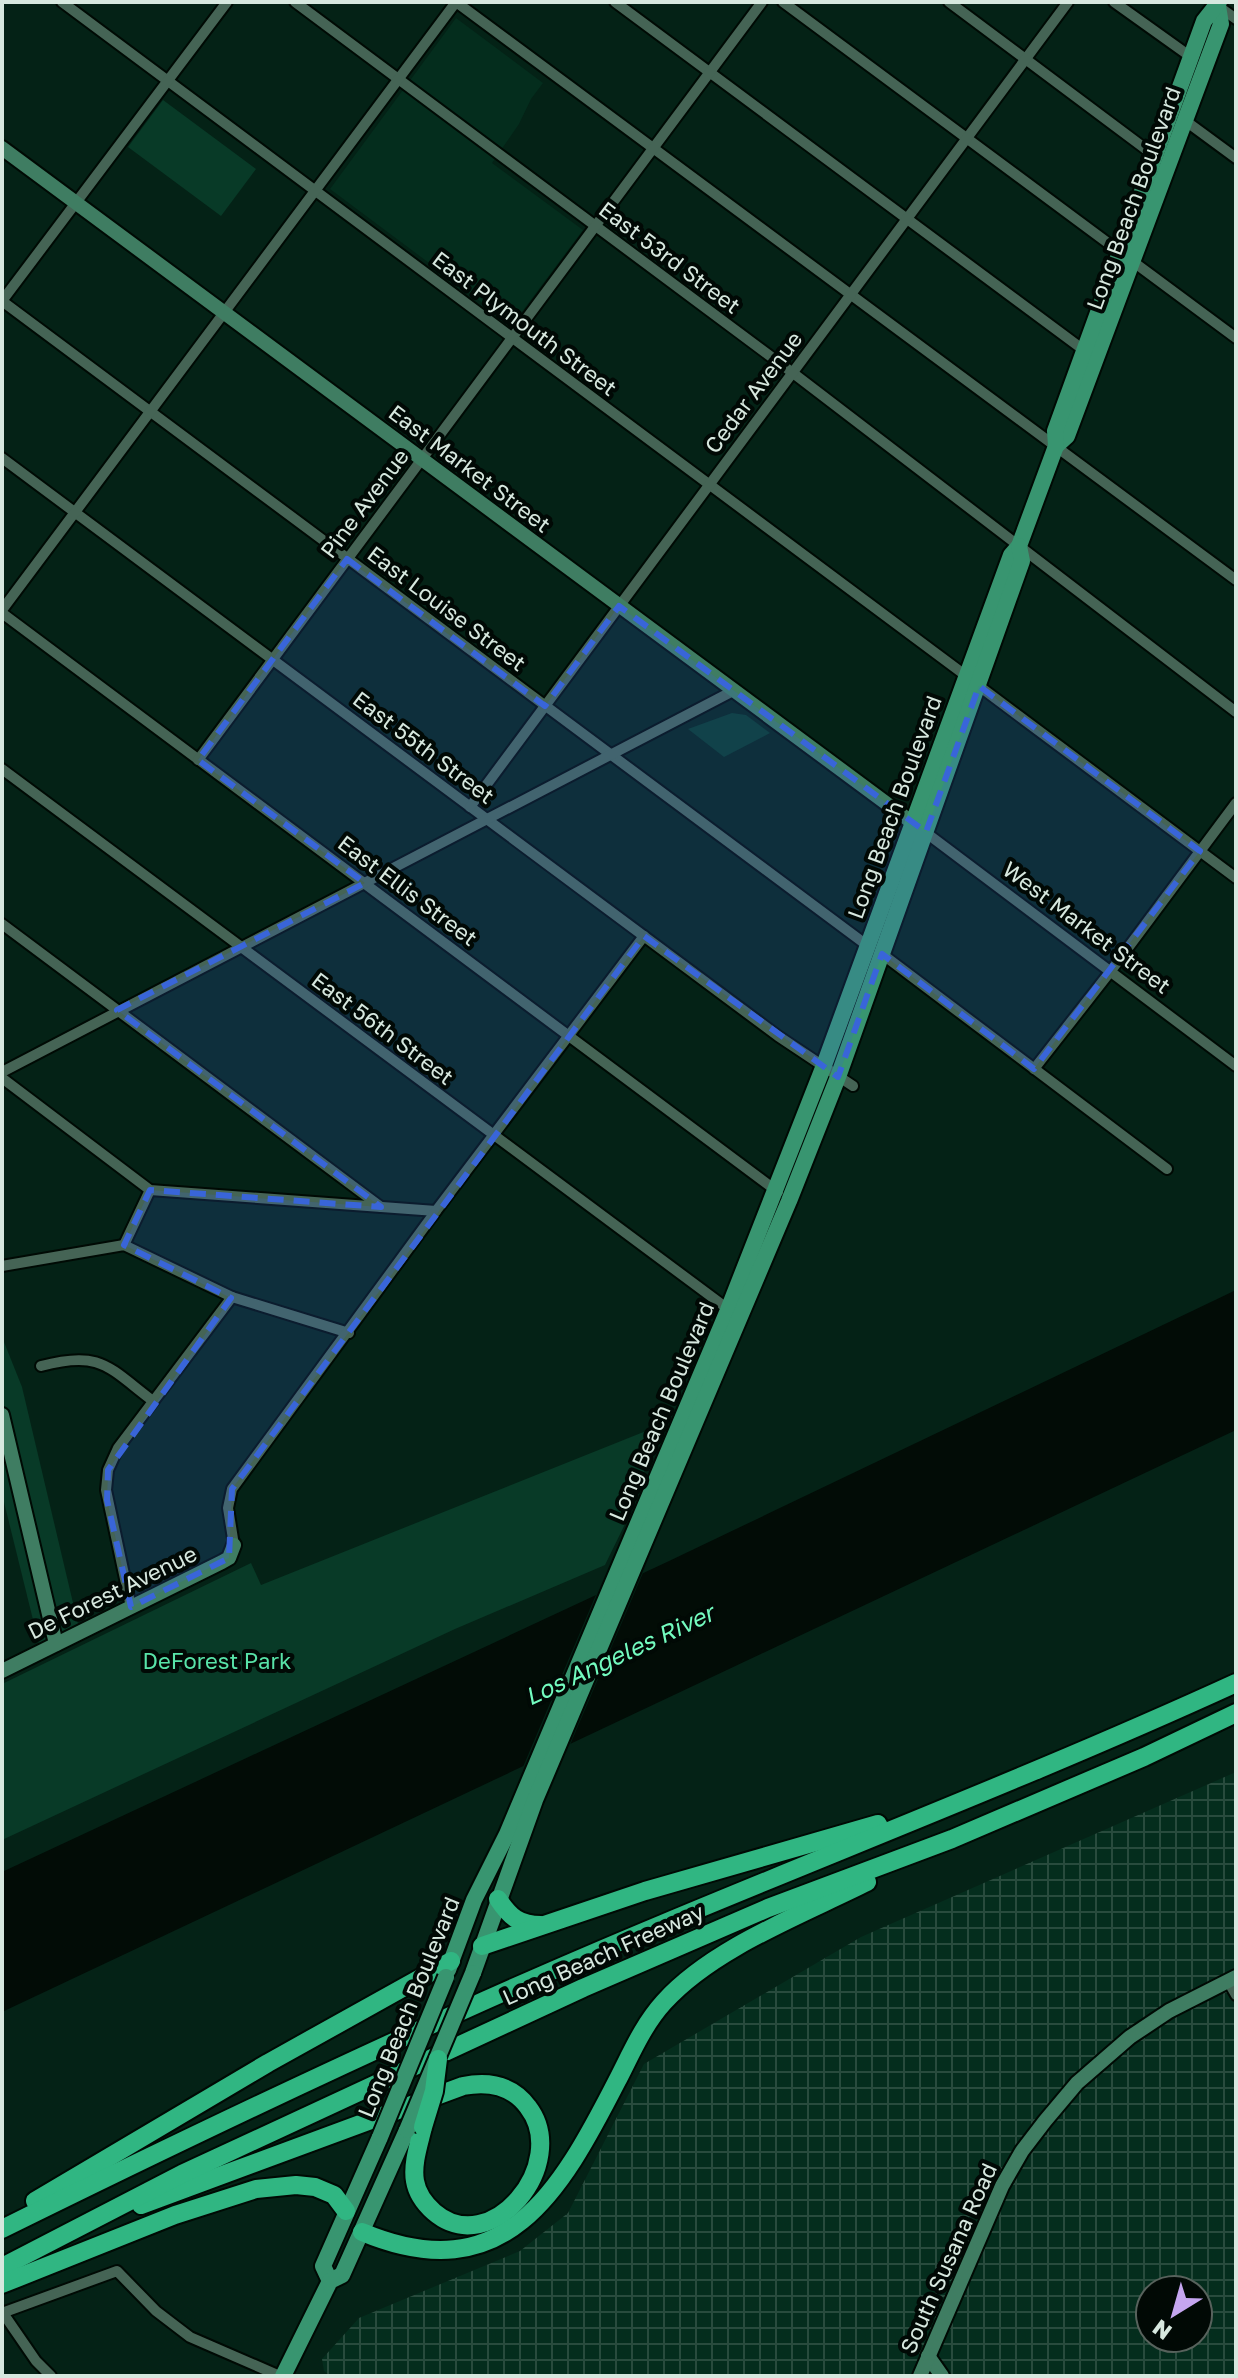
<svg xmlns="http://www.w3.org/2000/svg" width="1238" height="2378" font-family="'Golos Text',sans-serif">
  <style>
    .built { fill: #042d1d }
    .industrial { fill: url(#industrial-grid); fill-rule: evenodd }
    .green { fill: #083a27 }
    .water { fill: #020c06 }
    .pier { fill: #042216 }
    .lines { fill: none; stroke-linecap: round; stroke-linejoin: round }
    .street-casing { stroke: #000a04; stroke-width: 14 }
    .secondary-casing { stroke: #000a04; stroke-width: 18 }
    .primary-casing { stroke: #000a04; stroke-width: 20 }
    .highway-casing { stroke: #000a04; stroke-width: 22 }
    .street { stroke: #456455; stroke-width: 10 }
    .secondary { stroke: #3f7d62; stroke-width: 14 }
    .primary { stroke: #389570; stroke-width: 16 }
    .highway { stroke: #30b682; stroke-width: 18 }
    .primary-bridge-casing { stroke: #000a04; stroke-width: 20; stroke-linecap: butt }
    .highway-bridge-casing { stroke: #000a04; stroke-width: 22; stroke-linecap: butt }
    .primary-bridge { stroke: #389570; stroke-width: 16 }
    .highway-bridge { stroke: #30b682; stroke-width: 18 }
    .marked { fill: #3965d9; fill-opacity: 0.2; stroke: #3965d9; stroke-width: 6; stroke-dasharray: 16 10; stroke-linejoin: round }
    .labels { text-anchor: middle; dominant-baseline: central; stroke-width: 8; stroke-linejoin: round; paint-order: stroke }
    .street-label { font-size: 22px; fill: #d7e8df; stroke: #010905 }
    .park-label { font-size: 22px; fill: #58e3a8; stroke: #010905 }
    .water-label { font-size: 24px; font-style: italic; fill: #73fbbf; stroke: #010905 }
  </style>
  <defs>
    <pattern id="industrial-grid" width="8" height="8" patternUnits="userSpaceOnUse" patternTransform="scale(2)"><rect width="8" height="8" fill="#042d1d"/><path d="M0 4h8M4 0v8" fill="none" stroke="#284b3d"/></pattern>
  </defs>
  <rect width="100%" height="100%" fill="#042216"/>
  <path class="built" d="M456,18L543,83L531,99L519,124L492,163L583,230L512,325L330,189Z"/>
  <path class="industrial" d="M1236,1772V2376H330L324,2371L322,2359L359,2318L520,2251L568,2213L644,2064L861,1937ZM1150,2290H1198V2338H1150Z"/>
  <g class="green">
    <path d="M163,100L256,169L221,216L128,147Z"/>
    <path d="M732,713L746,715L770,733L724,757L688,729Z"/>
    <path d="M2,1337L22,1387L78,1624L39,1644L2,1494Z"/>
    <path d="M661,1425L626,1522L605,1565L455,1629L2,1840V1684L251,1563L261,1585Z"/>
  </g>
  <path class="water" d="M1236,1290V1430L2,2012V1872L667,1562Z"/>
  <path class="pier" d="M645,1568L567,1752L520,1774L598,1590Z"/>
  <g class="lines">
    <defs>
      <g id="street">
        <path d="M62,2L965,675"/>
        <path d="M295,2L793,373L1236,712"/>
        <path d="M456,2L1236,580"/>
        <path d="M615,2L1085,351"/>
        <path d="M783,2L1236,338"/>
        <path d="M949,2L1155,156"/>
        <path d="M1114,2L1191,57"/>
        <path d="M1218,6L1236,19"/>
        <path d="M1183,119L1236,158"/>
        <path d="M2,301L868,946"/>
        <path d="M2,301L227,2"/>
        <path d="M2,458L778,1036L853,1086"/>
        <path d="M2,610L456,2"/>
        <path d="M2,613L778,1192"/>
        <path d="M979,686L1236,878"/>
        <path d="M198,760L762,2"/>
        <path d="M2,769L732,1312"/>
        <path d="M470,807L1068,2"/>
        <path d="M925,832L1236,1066"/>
        <path d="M2,924L381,1207"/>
        <path d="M882,954L1167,1169"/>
        <path d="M1034,1069L1110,972L1236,803"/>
        <path d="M2,1072L733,691"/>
        <path d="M2,1078L150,1190L436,1211"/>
        <path d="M124,1245L150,1190"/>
        <path d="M2,1266L124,1245L232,1297L349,1333"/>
        <path d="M41,1366C101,1350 108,1367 153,1401"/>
        <path d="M234,1545L228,1508L232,1489L436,1211L644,936"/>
        <path d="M131,1607L106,1490L108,1470L118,1448L232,1297"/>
        <path d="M1228,1981L1236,1995"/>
        <path d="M2,2313L117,2271L156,2311L190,2337L280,2376"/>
        <path d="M3,2313L36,2361L51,2376"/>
      </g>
      <g id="secondary">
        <path d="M2,148L921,829"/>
        <path d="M2,1415L56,1644"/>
        <path d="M2,1671L222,1562L229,1558L234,1545"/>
        <path d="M928,2356L942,2376"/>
        <path d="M920,2376L1002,2186L1022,2151L1045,2121L1077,2083L1130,2037L1169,2011L1236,1977"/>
      </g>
      <g id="primary">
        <path d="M1056,446L1067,436L1221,24L1218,6"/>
        <path d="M448,1970L474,1900L507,1834L728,1310L823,1068L1011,555L1019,546L1056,446L1055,431L1204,21L1219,2"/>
        <path d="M473,1973L535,1800L789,1201L838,1077L1022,561L1019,546"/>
        <path d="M330,2281L323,2266L380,2137"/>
        <path d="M283,2376L330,2281L342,2275L407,2130"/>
      </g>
      <g id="highway">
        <path d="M498,1899C510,1917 519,1925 541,1925"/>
        <path d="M482,1946L645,1891L878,1824"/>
        <path d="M35,2201L268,2063L451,1961"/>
        <path d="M141,2205L463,2086C489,2081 512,2085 528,2107C571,2163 491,2261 434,2212C425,2204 417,2193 415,2181C412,2164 419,2144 423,2127"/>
        <path d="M2,2229C162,2150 323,2073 486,2000C734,1889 989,1796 1236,1683"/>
        <path d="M362,2232C505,2292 560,2192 617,2081C631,2054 643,2025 664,2002C713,1948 801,1915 867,1882"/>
        <path d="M2,2267L182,2174L583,1988L768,1908L952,1839L1144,1757L1236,1713"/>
        <path d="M2,2284L175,2215L256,2189L296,2185L315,2187L334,2195L346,2211"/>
      </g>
    </defs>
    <use href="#street" class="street-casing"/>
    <use href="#secondary" class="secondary-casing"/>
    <use href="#primary" class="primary-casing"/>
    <use href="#highway" class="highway-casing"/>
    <use href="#street" class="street"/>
    <use href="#secondary" class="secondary"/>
    <use href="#primary" class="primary"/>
    <use href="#highway" class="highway"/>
    <defs>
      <g id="primary-bridge">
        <path d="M407,2130L473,1973"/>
        <path d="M380,2137L446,1977"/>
      </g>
      <path id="highway-bridge" d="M423,2127L434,2091L438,2059"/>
    </defs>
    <use href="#primary-bridge" class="primary-bridge-casing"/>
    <use href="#highway-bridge" class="highway-bridge-casing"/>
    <use href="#primary-bridge" class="primary-bridge"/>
    <use href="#highway-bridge" class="highway-bridge"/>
  </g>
  <path class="marked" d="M347,559L545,706L619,606L926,832L979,686L1200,851L1034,1069L882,954L838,1077L644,936L232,1489L229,1558L131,1607L107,1500L108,1470L231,1298L124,1245L150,1190L381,1207L117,1010L365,883L198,760Z"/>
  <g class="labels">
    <g class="street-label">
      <text transform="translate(1133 198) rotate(-70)">Long Beach Boulevard</text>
      <text transform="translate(670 257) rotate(37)">East 53rd Street</text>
      <text transform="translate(525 323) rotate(37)">East Plymouth Street</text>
      <text transform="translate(753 392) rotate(-53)">Cedar Avenue</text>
      <text transform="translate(470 468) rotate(37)">East Market Street</text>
      <text transform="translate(364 503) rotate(-53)">Pine Avenue</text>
      <text transform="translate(447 608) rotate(37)">East Louise Street</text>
      <text transform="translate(424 747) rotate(37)">East 55th Street</text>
      <text transform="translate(894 807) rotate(-70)">Long Beach Boulevard</text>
      <text transform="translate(408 890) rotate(37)">East Ellis Street</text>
      <text transform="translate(1087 927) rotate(37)">West Market Street</text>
      <text transform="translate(383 1028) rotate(37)">East 56th Street</text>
      <text transform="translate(661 1411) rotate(-67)">Long Beach Boulevard</text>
      <text transform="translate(112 1592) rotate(-26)">De Forest Avenue</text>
      <text transform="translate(603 1954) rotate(-24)">Long Beach Freeway</text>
      <text transform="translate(408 2007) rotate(-68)">Long Beach Boulevard</text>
      <text transform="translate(948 2258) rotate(-66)">South Susana Road</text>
    </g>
    <g class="park-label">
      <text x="217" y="1660">DeForest Park</text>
    </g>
    <g class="water-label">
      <text transform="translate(619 1654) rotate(-25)">Los Angeles River</text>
    </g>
  </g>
  <rect width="1238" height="2378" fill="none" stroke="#d7e8df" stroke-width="8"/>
  <g transform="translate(1174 2314) rotate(217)"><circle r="38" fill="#010905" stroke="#57625c" stroke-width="2"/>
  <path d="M0-6L14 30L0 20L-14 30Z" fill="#c5a6f0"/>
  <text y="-12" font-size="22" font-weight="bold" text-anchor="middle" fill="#d7e8df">N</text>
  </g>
</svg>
